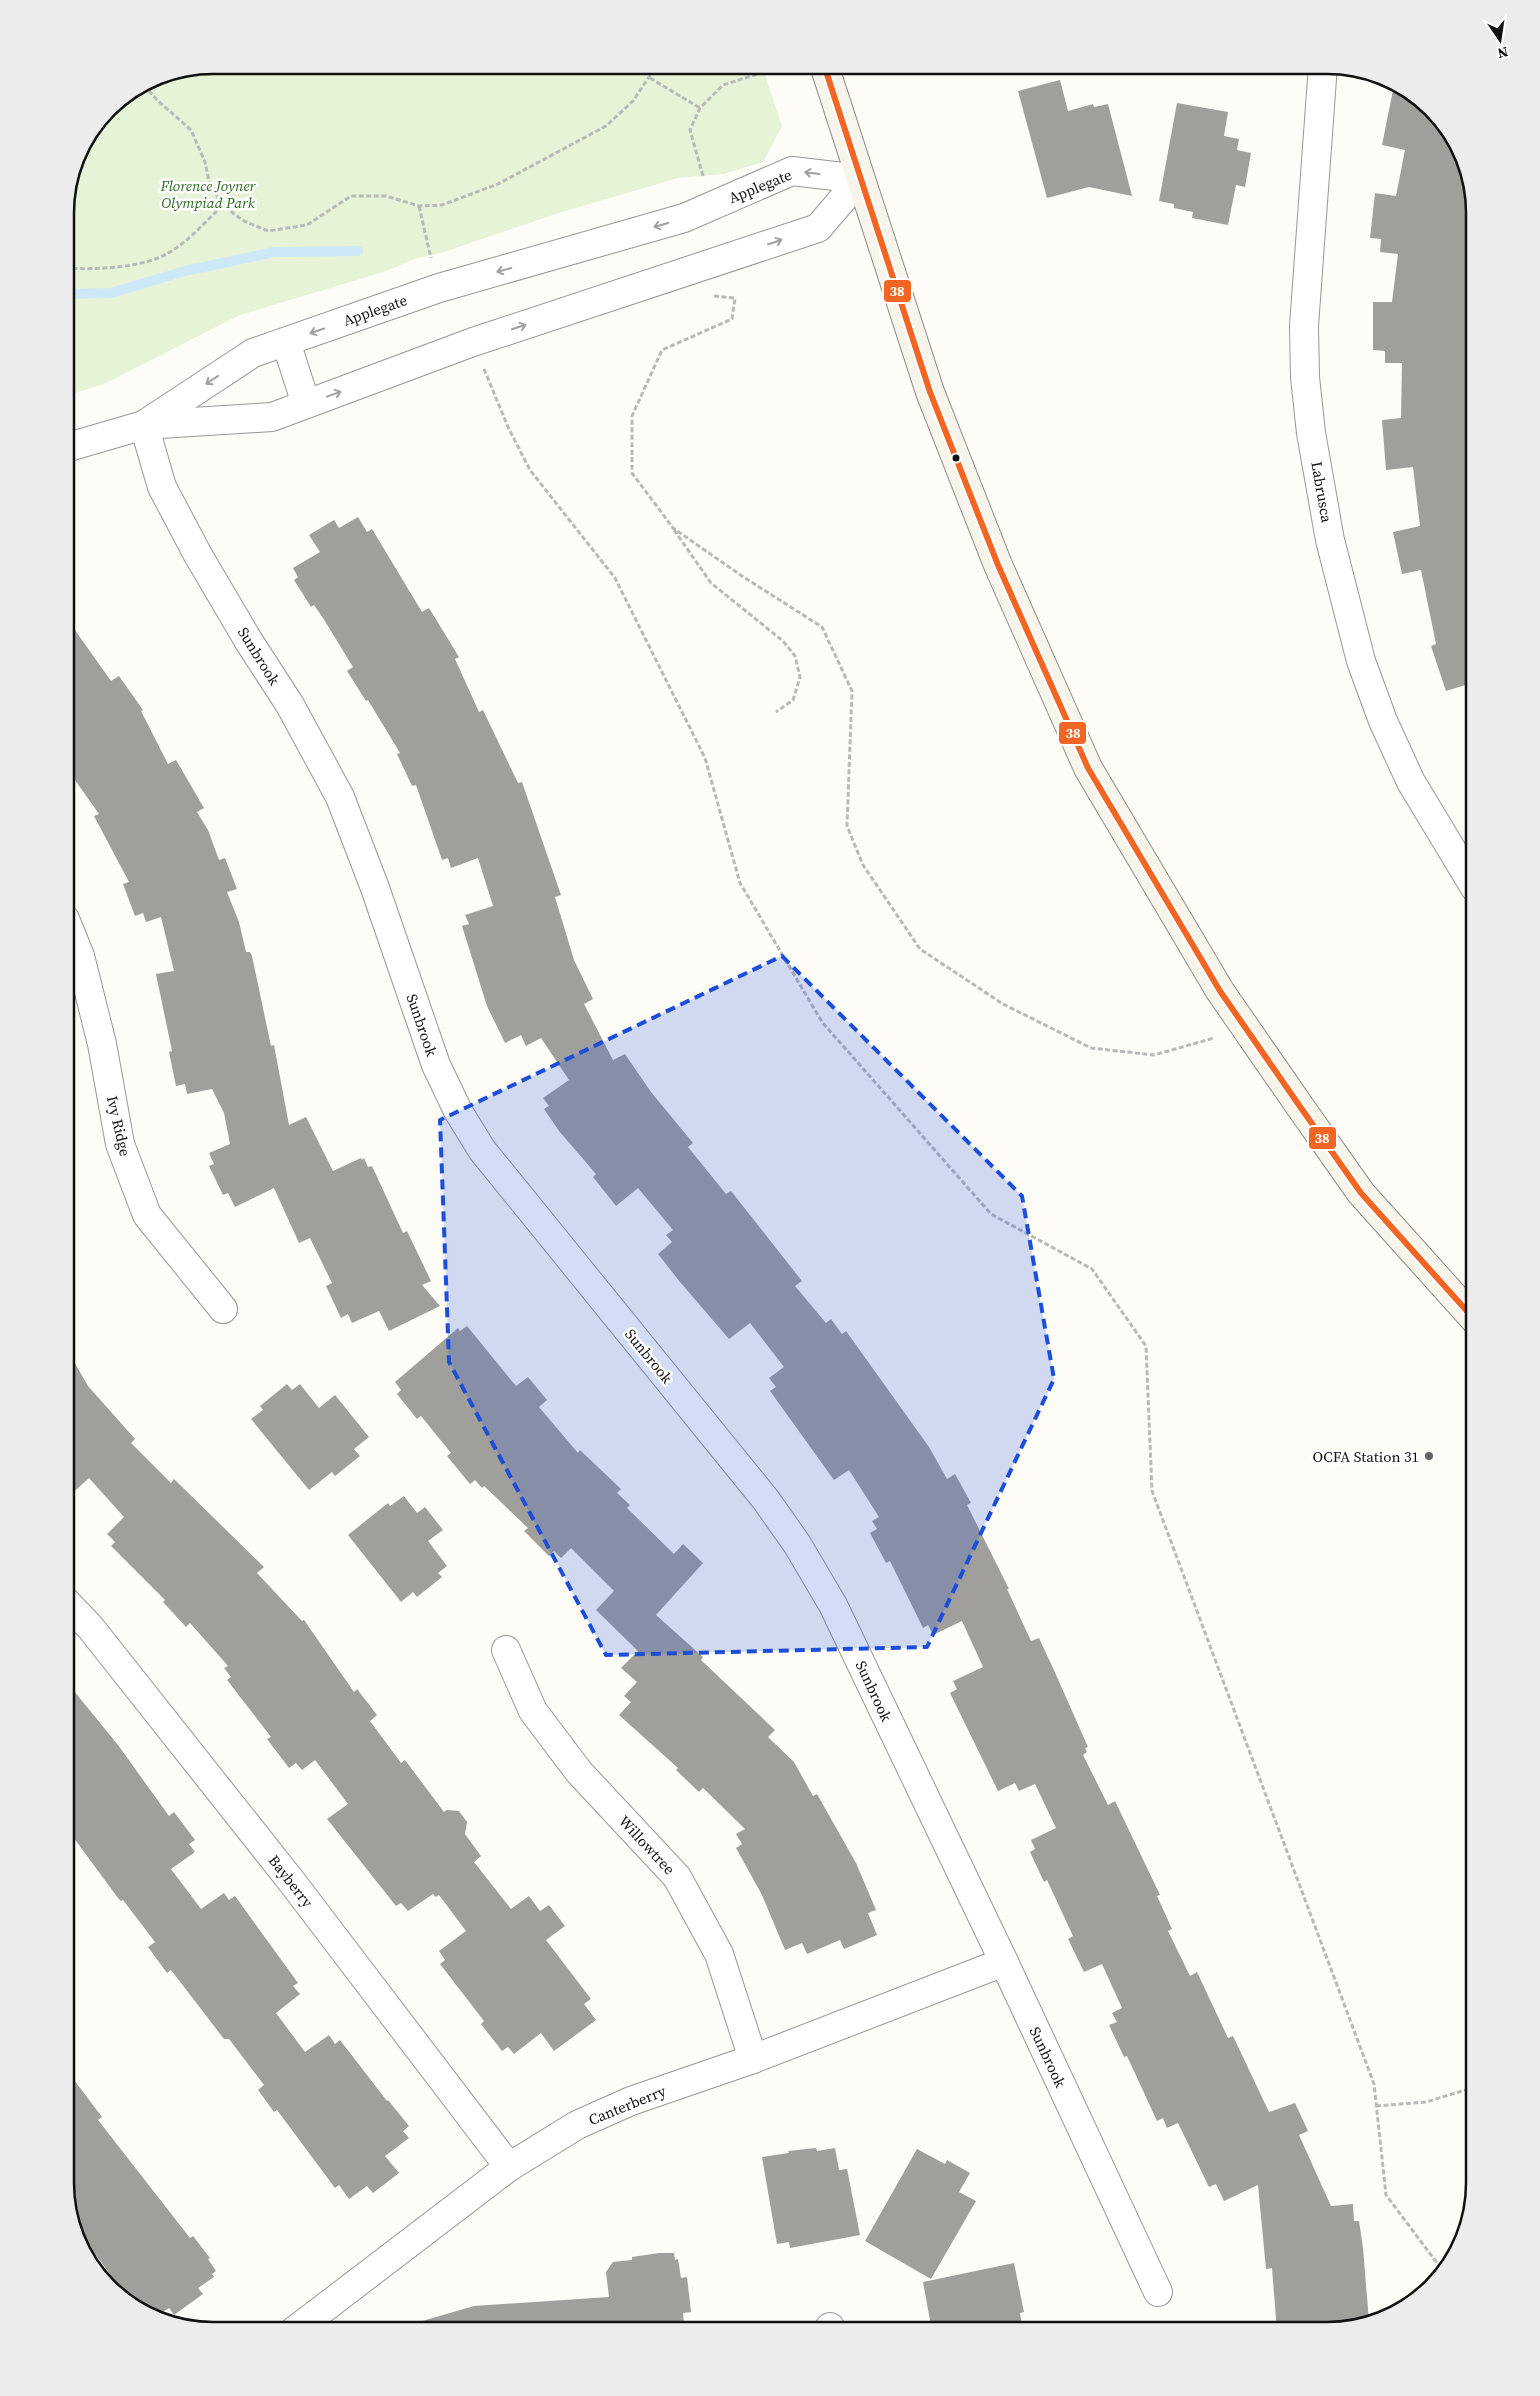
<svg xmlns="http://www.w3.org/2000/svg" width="1540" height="2396" font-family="'Source Serif 4',serif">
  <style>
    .green { fill: #e7f3d7 }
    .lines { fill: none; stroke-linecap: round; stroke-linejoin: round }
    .stream { stroke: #cde8f7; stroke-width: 10 }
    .building { fill: #a19f9c }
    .minor-casing { stroke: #979795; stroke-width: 30 }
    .secondary-casing { stroke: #8e8d8b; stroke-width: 30 }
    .path { stroke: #b9b9b8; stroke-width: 3; stroke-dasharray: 5 2.5; stroke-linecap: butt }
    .minor { stroke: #fffffe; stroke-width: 28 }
    .secondary { stroke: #f6f4eb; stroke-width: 28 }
    .bus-1-casing { stroke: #fff; stroke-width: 10 }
    .bus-1 { stroke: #f26522; stroke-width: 6 }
    .oneway { stroke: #a0a09f }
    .marked { fill: #1d4ed8; fill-opacity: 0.2; stroke: #1d4ed8; stroke-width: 4; stroke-dasharray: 10 6; stroke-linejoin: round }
    .bus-dot { fill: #111; stroke: #fff; stroke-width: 2 }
    .poi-dot { fill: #646362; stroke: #fff; stroke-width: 2 }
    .labels { text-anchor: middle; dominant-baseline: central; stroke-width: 5; stroke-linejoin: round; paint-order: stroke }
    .park-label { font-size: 15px; font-style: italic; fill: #2f6b1f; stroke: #fff }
    .street-label { font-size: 15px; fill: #111; stroke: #fff }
    .poi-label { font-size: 15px; fill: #111; stroke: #fff; text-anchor: end }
    .rim { fill: none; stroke: #111; stroke-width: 2.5 }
    .line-badge { stroke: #fff; stroke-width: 2 }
    .badge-label { font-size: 14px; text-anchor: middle; font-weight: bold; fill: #fff }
  </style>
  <rect width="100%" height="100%" fill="#fdfcf7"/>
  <path class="green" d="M213,65H762L782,126L763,162L724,174L678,178L559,213L444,252L415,259L384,272L240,315L104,384L65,396V204L76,156L109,108L157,76Z"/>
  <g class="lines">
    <path class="stream" d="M65,294L111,293L185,271L274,252L358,251"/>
  </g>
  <g class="building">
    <path d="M1060,80L1068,111L1093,104L1094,107L1108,104L1132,196L1089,187L1047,198L1018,91Z"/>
    <path d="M1394,85L1409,90L1460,147L1475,213V682L1446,691L1431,646L1436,644L1421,570L1402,574L1393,532L1420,526L1413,467L1386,470L1382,420L1401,418L1402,363H1385V351L1373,350V302H1392L1398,254L1380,252L1381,239L1370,238L1375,193L1396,196L1405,150L1382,145Z"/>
    <path d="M1177,103L1228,112L1224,136L1239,139L1237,150L1251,153L1245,187L1236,185L1228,225L1192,218L1193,212L1174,208V204L1159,201Z"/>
    <path d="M358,517L367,532L372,529L422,612L429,608L459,657L455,659L479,712L483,710L518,783L522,782L561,895L555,897L574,960L593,999L584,1004L613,1060L625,1054L651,1092L693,1143L688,1147L726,1194L731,1191L802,1281L795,1286L826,1323L831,1319L842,1334L846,1331L929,1447L947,1479L955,1474L971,1503L967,1505L1009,1589H1007L1031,1641L1039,1638L1053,1668L1088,1747L1085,1748L1087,1752L1083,1755L1108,1805L1115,1801L1160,1895L1157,1896L1172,1929L1168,1931L1190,1976L1197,1972L1228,2038L1233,2036L1269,2112L1295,2103L1308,2131L1299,2135L1331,2206L1353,2204L1354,2221H1359L1363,2248L1369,2321L1327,2331H1277L1272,2268L1266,2269L1258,2185L1224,2201L1216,2184L1209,2187L1178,2123L1167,2128L1163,2118L1157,2121L1127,2056L1124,2057L1109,2025L1117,2022L1112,2013L1122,2008L1102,1964L1084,1972L1068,1939L1073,1936L1047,1880L1044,1882L1030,1852L1035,1849L1031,1840L1056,1828L1035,1784L1019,1791L1015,1783L998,1791L950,1693L957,1689L953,1681L983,1667L962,1621L933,1635L928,1625L923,1628L890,1561L886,1563L870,1533L877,1529L872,1521L879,1517L849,1470L834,1480L770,1391L776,1387L769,1378L784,1367L750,1323L729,1339L680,1282L658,1254L672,1242L666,1235L673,1230L638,1188L616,1206L593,1177L596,1174L559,1131L544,1109L549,1106L543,1098L569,1080L541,1038L526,1046L521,1035L505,1043L487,1006L462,926L469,924L465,915L493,906L478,858L451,868L448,858L442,860L416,785L412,786L397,754L400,753L368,700L366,701L347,671L353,667L323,618L314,605L311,607L294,580L298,577L293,568L320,552L309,535L334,520L339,528Z"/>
    <path d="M65,616L111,681L119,676L143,710L141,711L168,764L176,760L204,808L197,812L208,830L219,860L225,858L237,889L227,892L239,922L246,952H250L252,956L271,1046L274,1045L289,1125L306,1117L333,1171L361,1158L362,1160L364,1158L368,1167L372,1166L403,1233L407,1231L431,1281L422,1285L440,1306L389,1331L379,1311L352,1323L348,1314L341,1318L326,1286L332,1283L310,1238L299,1243L274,1188L235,1207L228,1193L223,1195L209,1166L214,1164L209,1153L230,1144L224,1113L212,1089L187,1094L185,1084L176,1086L169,1052L172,1051L156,974L174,971L161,917L146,922L143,913L135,916L123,884L129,882L94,816L99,814L65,766Z"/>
    <path d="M467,1326L516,1386L528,1377L547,1400L539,1407L578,1453L580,1450L621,1489L617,1493L630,1505L627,1508L674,1554L683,1544L703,1563L656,1615L703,1657L701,1660L775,1730L768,1737L794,1762L813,1796L817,1794L856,1863L876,1910L868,1913L877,1935L844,1949L840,1940L807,1954L802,1943L785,1950L762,1895L736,1848L742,1844L736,1834L745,1829L703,1788L699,1792L676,1770L678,1768L619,1715L631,1702L624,1696L637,1682L621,1668L638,1651L596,1610L614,1591L571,1548L561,1558L554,1551L549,1556L524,1531L528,1528L484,1486L482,1488L475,1480L470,1484L447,1456L451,1453L421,1416L417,1419L397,1394L401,1390L395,1382L458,1328L460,1331Z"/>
    <path d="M65,1346L88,1386L135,1439L131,1443L171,1483L174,1479L264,1567L257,1573L302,1621L304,1620L354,1692L357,1689L377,1715L370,1721L401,1763L405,1760L444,1812L447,1810L459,1811L467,1822L465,1834L481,1856L474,1862L511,1909L529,1896L540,1911L549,1905L565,1926L546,1940L591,1999L584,2004L596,2020L554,2051L541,2033L514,2054L508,2047L502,2051L481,2024L484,2021L440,1964L445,1960L439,1951L466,1931L439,1895L436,1897L433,1894L408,1911L401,1903L396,1906L327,1819L348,1804L315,1760L302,1770L296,1763L289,1768L267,1739L271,1737L227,1680L231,1677L224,1668L228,1666L190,1623L186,1627L163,1602L165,1600L111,1546L115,1542L107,1534L124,1517L89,1478L65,1500Z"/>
    <path d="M287,1384L292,1390L300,1384L319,1408L335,1395L369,1437L354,1449L360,1456L335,1476L332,1472L309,1490L251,1419L263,1410L260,1406Z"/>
    <path d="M404,1496L417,1513L425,1507L443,1530L428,1541L447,1566L438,1573L442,1577L417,1597L413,1592L401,1602L348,1535L388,1503L390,1506Z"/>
    <path d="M65,1680L118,1745L169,1816L174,1812L195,1840L189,1844L195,1852L171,1869L201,1909L224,1893L229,1900L235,1896L298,1983L293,1986L300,1994L276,2013L305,2052L329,2035L335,2044L340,2040L387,2101L388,2100L409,2126L403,2131L409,2138L385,2156L399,2173L373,2193L367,2186L349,2199L339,2185L335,2188L277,2110L274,2112L258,2090L264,2085L229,2039H224L171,1970L167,1973L148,1947L155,1942L123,1900L121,1901L118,1898L65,1826Z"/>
    <path d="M65,2068L102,2117L98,2120L190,2238L193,2236L210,2258L208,2259L216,2271L212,2274L214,2277L198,2288L203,2294L174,2315L169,2308L158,2315L135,2308L76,2228L65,2183Z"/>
    <path d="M816,2148L817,2151L835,2148L839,2170L847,2169L860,2235L790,2248L789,2242L777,2244L762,2157L789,2153L788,2151Z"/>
    <path d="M917,2149L945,2164L947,2160L970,2173L959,2192L976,2201L931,2279L865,2241Z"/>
    <path d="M659,2253H674L675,2260L678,2259L681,2278L687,2277L691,2312L683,2313L684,2325L674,2326L675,2331H413L412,2324L474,2306L609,2297L606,2272L613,2262L632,2260V2257Z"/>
    <path d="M1014,2263L1024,2312L1020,2313L1023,2331H932L923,2282Z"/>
  </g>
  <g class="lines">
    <defs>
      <g id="minor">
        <path d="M1323,65L1304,326L1305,377L1311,433L1330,540L1361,661L1383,721L1411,782L1475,888"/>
        <path d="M286,342L306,404"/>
        <path d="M145,424L253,353L439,288L684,218L792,171L860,179"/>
        <path d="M144,425L162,487L198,555L248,640L290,705L340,797L375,888L436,1065L458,1111L482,1150L766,1500L797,1544L833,1605L1004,1962L1158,2292"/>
        <path d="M65,448L144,425L272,417L473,342L818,228L860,179"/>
        <path d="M65,919L80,956L102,1044L120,1144L147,1215L223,1309"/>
        <path d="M65,1601L90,1627L292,1882L509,2167"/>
        <path d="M506,1650L533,1711L579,1772L677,1877L719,1954L753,2059"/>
        <path d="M830,2327L831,2331"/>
        <path d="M294,2331L509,2167L577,2125L631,2101L753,2059L1004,1962"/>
      </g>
      <path id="secondary" d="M824,65L930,392L998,565L1088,768L1220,991L1301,1108L1361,1193L1475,1320"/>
    </defs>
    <use href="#minor" class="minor-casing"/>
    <use href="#secondary" class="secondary-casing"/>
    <g class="path">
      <path d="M650,78L700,108"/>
      <path d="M144,85L157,100L191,130L205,162L209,181L222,205L244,221L268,231L307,225L351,196H386L419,206L442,205L498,184L606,126L633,101L657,65"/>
      <path d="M703,176L690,130L700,108L723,85L764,72"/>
      <path d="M419,206L431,258"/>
      <path d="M65,268C94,270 145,268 170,252C190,240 206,221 222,206"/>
      <path d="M714,296L735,298L732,319L662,350L632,416V473L673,528L742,576L822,627L852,691L847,826L863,865L920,949L1003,1004L1091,1048L1154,1055L1214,1038"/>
      <path d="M484,369L508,427L530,470L615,578L705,758L740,883L822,1022L991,1214L1092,1269L1146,1346L1152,1491L1374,2084L1386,2195L1443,2271"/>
      <path d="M674,530L711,583L783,641L795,656L800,677L793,700L776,712"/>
      <path d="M1376,2106L1426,2102L1475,2087"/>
    </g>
    <use href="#minor" class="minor"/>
    <use href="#secondary" class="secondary"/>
    <defs>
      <path id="bus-1" d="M824,65L930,392L998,565L1088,768L1220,991L1301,1108L1361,1193L1475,1320"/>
    </defs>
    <use href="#bus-1" class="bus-1-casing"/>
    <use href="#bus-1" class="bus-1"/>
  </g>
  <defs><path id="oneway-shaft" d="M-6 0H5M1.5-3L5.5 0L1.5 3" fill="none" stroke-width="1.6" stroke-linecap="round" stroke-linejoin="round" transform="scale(1.25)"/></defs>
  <g class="oneway">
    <use href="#oneway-shaft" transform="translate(812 173) rotate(-173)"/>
    <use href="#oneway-shaft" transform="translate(661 225) rotate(164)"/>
    <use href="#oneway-shaft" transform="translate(775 242) rotate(-19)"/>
    <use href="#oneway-shaft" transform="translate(504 270) rotate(164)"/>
    <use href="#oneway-shaft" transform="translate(519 327) rotate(-18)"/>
    <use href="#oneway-shaft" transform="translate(317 331) rotate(161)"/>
    <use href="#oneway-shaft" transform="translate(212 380) rotate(147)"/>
    <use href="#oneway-shaft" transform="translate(334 394) rotate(-20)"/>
  </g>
  <path class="marked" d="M782,956L1022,1196L1054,1379L927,1647L606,1655L449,1362L440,1120Z"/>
  <circle class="bus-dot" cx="956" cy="458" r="4.5"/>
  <circle class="poi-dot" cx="1429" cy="1456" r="5"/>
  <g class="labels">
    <g class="park-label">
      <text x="208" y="185">Florence Joyner<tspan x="208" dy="17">Olympiad Park</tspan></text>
    </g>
    <g class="street-label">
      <text transform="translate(760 186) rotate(-22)">Applegate</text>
      <text transform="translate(375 310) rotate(-19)">Applegate</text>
      <text transform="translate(1322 492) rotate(80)">Labrusca</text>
      <text transform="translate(259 656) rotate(58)">Sunbrook</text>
      <text transform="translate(422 1025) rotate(71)">Sunbrook</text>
      <text transform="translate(119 1126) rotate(77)">Ivy Ridge</text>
      <text transform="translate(649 1356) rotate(51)">Sunbrook</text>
      <text transform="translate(874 1691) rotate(65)">Sunbrook</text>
      <text transform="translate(647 1845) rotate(47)">Willowtree</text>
      <text transform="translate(291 1881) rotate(52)">Bayberry</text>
      <text transform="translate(1048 2057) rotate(65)">Sunbrook</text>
      <text transform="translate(627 2105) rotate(-22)">Canterberry</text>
    </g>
    <g class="poi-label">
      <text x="1419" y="1456">OCFA Station 31</text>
    </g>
  </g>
  <path d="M0 0H1540V2396H0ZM213 74H1327A139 139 0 0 1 1466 213V2183A139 139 0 0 1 1327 2322H213A139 139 0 0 1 74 2183V213A139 139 0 0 1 213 74Z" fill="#ececec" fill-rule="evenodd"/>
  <path class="rim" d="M213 74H1327A139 139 0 0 1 1466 213V2183A139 139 0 0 1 1327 2322H213A139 139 0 0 1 74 2183V213A139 139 0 0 1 213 74Z"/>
  <g class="line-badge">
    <rect x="883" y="279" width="29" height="24" rx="5" fill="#f26522"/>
    <rect x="1058" y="721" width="29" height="24" rx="5" fill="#f26522"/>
    <rect x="1308" y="1126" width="29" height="24" rx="5" fill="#f26522"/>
  </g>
  <g class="badge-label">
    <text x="897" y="296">38</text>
    <text x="1073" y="738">38</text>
    <text x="1322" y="1143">38</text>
  </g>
  <g transform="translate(1500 40) rotate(167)" stroke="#ffffff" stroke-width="4" paint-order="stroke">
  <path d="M0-4L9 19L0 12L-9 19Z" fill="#111111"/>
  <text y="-8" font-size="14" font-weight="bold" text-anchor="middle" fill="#111111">N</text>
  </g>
</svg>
